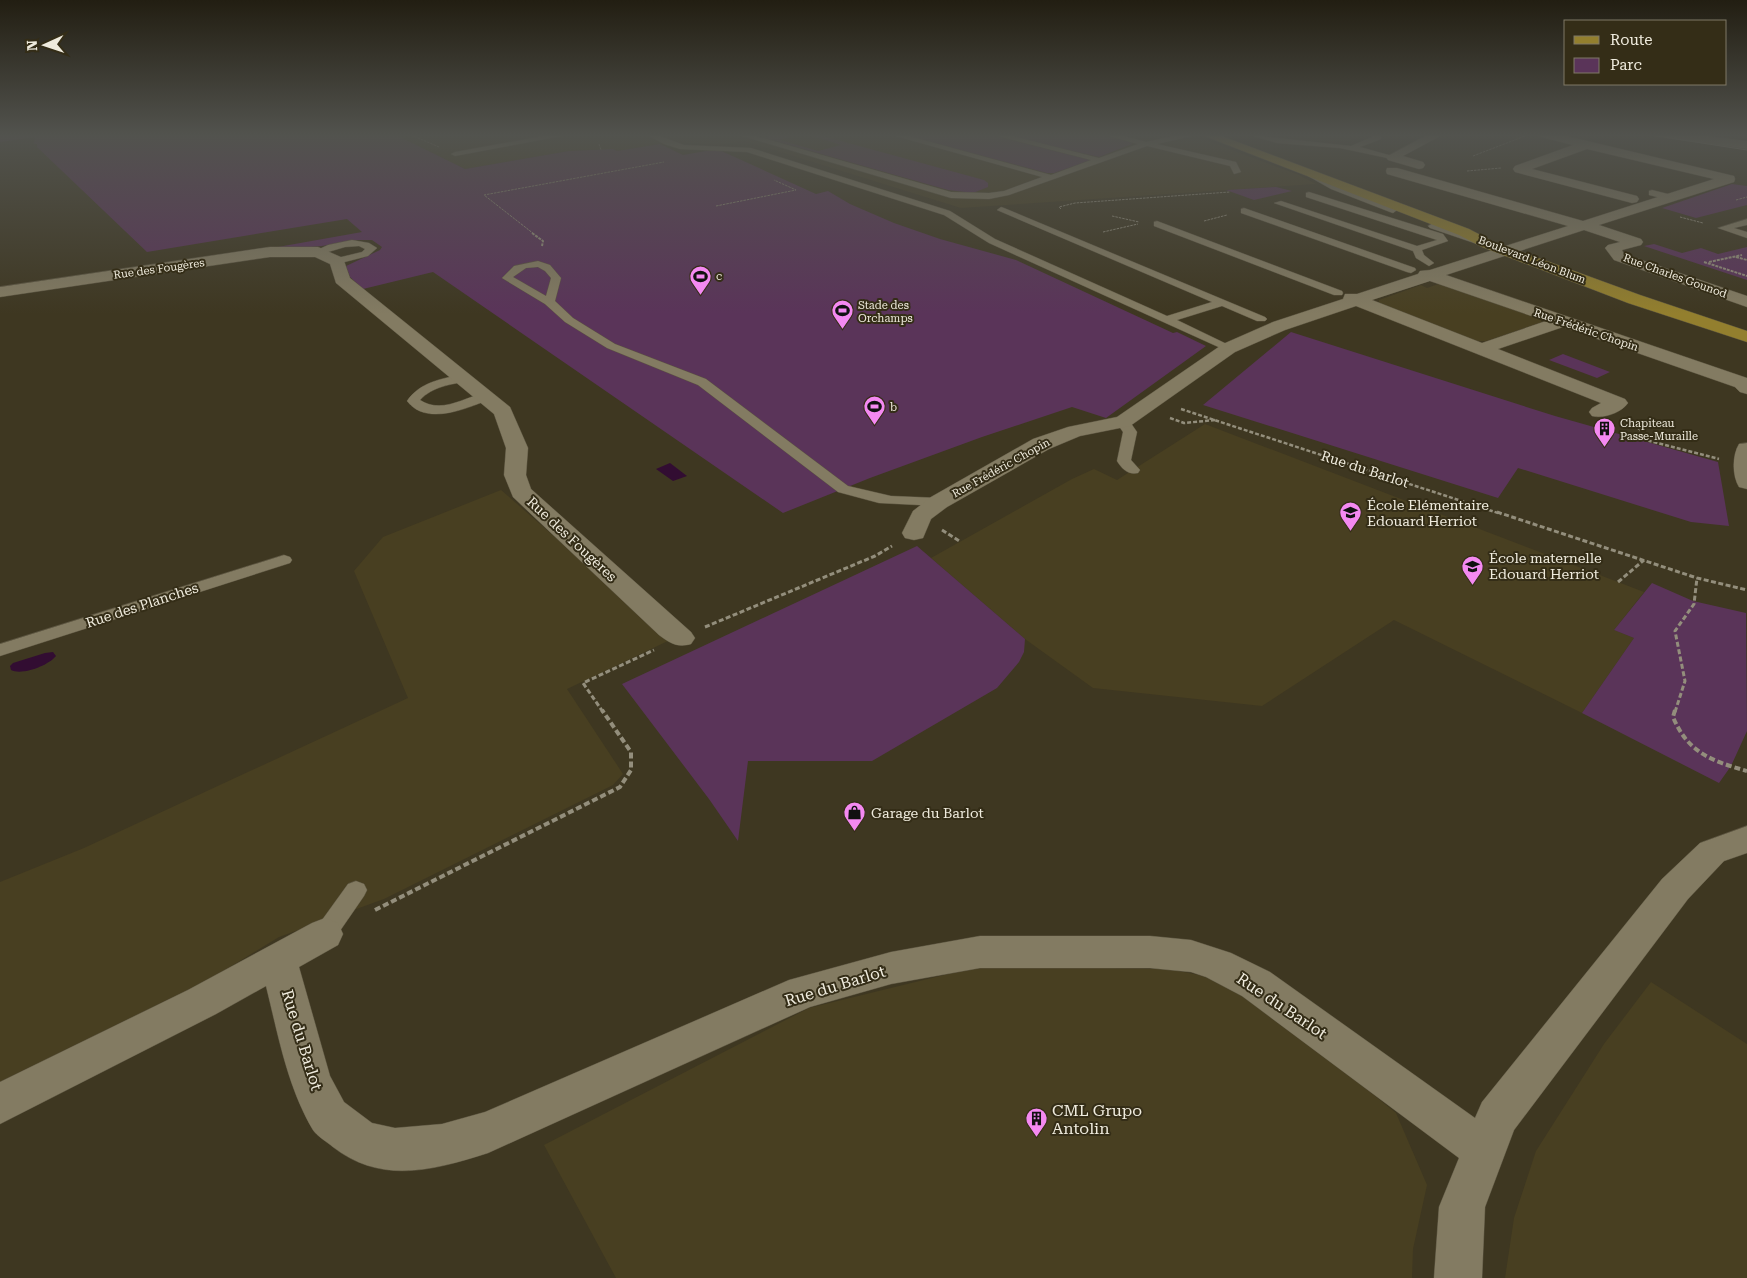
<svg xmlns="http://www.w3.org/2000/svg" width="1747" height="1278" font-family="'Roboto Serif',serif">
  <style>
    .built { fill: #483f21 }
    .green { fill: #5a3459 }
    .water { fill: #320d32 }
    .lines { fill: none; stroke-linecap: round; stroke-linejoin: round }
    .lane-casing { stroke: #5a533f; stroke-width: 1 }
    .street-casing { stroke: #5a533f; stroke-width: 1 }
    .primary-casing { stroke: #5a533f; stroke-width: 1 }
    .path-far4 { stroke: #938e7c; stroke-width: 1; stroke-dasharray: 2.5 1; stroke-linecap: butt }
    .path-far3 { stroke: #938e7c; stroke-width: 2; stroke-dasharray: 3 1; stroke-linecap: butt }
    .path-far2 { stroke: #938e7c; stroke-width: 2.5; stroke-dasharray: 4 2; stroke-linecap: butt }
    .path-far1 { stroke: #938e7c; stroke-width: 3; stroke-dasharray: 5 2.5; stroke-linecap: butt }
    .path { stroke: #938e7c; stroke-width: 4; stroke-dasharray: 6 3; stroke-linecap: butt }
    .lane { fill: #837b62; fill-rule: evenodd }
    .street { fill: #837b62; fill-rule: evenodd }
    .primary { fill: #937f2e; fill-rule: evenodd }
    .tram { stroke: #938e7b; stroke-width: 1 }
    .labels { text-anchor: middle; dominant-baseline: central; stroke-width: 4; stroke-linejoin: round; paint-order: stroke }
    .far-street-label { font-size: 11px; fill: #efebdd; stroke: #342d17 }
    .far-poi-label { font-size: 11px; fill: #efebdd; stroke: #342d17; text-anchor: start }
    .street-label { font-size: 14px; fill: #efebdd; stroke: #342d17 }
    .poi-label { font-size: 14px; fill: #efebdd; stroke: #342d17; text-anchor: start }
    .near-street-label { font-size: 16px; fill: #efebdd; stroke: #342d17 }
    .near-poi-label { font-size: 16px; fill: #efebdd; stroke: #342d17; text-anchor: start }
  </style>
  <rect width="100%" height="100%" fill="#3e3721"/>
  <g class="built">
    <path d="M396,135H1192L1299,175L1316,184L961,208L745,141L718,145L672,142L617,151L613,149L569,151L465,169Z"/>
    <path d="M1286,135H1362L1347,141L1333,142L1298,140Z"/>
    <path d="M1441,283L1538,317L1542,322L1486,341H1472L1379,304V300L1421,285L1427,288Z"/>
    <path d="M1205,424L1644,592L1614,630L1634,638L1582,713L1394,620L1262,706L1093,688L1025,639L931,558L1072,479L1094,469L1117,480Z"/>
    <path d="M501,490L672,639L567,689L623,774L613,785L384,899L279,937L168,1005L0,1090V882L84,848L408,698L354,571L383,537Z"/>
    <path d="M981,966L1169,969L1199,975L1221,983L1254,1002L1300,1035L1396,1113L1427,1185L1413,1249L1412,1278H616L544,1145L809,1008Z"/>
    <path d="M1651,982L1747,1044V1278H1505L1514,1218L1536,1151L1604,1044Z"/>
  </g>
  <g class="green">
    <path d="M0,135H396L465,169L569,151L613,149L617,151L660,144L683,155L717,149L816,194L828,191L850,204L894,223L940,239L1016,260L1173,333L1177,332L1206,346L1106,418L1072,407L982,437L870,478L783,513L433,272L363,289L350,277L346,266L380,250L382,247L372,240H356L322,246L238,254L362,232L347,219L147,252L37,147V144H34L35,137L0,142Z"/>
    <path d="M770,135H795L780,140L818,151L841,145L809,135H819L984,180L988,183V187L973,193L948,190L765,138Z"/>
    <path d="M903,135H991L1091,160L1054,173H1047Z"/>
    <path d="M1003,135H1102L1130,142L1132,144L1099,157Z"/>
    <path d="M1732,184L1747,186V205L1696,218L1662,208Z"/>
    <path d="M1276,187L1292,191L1254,200L1226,190Z"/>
    <path d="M1654,244L1682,253L1701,248L1718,254L1747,247V280L1644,246Z"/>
    <path d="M1291,332L1555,416L1718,462L1729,526L1691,522L1518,468L1498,498L1203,405Z"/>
    <path d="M1563,354L1610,372L1597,378L1549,360Z"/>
    <path d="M917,546L1025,639L1024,652L1019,662L997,688L872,761H748L738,841L709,799L622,684Z"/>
    <path d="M1652,583L1693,601L1746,613L1747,731L1731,766L1719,783L1582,713L1634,638L1614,630Z"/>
  </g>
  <g class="water">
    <path d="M670,463L687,476L673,481L656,469Z"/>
    <path d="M53,652L56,656C49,665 22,676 11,670L10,666L13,663L45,653Z"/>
  </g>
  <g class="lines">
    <defs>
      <g id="lane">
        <path d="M549,135H567L455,156L451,154L455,152Z"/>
        <path d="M647,135H657L684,145L751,148L950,211L995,239L1167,316L1212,302L997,210L1001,207L1004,208L1265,317L1267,319L1265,321H1257L1222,306L1177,320L1235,348L1229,351L1225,350L989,243L944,215L747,152L680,149L664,144Z"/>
        <path d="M739,135H752L951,192L989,193L1004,191L1042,177L892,135H905L1051,175L1091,160L994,135H1008L1099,158L1138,144L1105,135H1120L1146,142L1179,135H1196L1157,144L1236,162L1241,172L1234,174L1230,166L1147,146L1009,195L989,199L951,198Z"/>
        <path d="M1250,135L1351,146L1372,137L1370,135H1381V139L1360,147L1396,157L1392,159L1340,148L1277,143Z"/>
        <path d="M1308,172H1314L1337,185L1397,210L1393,213L1390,212L1331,189L1308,176Z"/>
        <path d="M1652,190L1676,196L1677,198L1673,201L1649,195V191Z"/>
        <path d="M1309,192L1443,234L1448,241L1422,250L1424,255L1434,263L1429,266L1416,258L1413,251L1274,203L1281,201L1417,246L1437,240L1306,197V193Z"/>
        <path d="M1244,208L1415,268L1416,270L1411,273L1407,272L1241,213V209Z"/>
        <path d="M1747,219V225L1734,228L1747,232V238L1718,228Z"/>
        <path d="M1157,221L1342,291L1343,293L1342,295H1334L1154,226V222Z"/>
        <path d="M1433,223L1489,242L1491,244L1489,246H1483L1430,228L1428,226Z"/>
        <path d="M352,240L369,243L377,248L368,256L337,264L333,263V259L362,252L365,249L359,246L345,247L318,255L313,252L328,245Z"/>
        <path d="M538,261L550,265L561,278L555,301L573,318L615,344L706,379L848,486L891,496L939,498L944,499L946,502L944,505L939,506L879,503L838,492L698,385L607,348L565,322L545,304L502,278L514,266ZM538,267L545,271L551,278L546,296L513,277L526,268Z"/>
        <path d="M463,374L467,375L469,378L467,381C450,385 433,386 420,400C441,414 463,398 484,393L488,394L490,397L488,400C465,409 426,426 407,401C420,382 441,379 463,374Z"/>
        <path d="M1123,418L1128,419L1137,432L1131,460L1140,470L1138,473C1128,475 1122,469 1117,461L1123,432L1116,422Z"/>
        <path d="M284,555L290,557L292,560L290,563L0,656V644Z"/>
        <path d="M356,881L364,884L367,890L364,896L333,941L325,944L317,941L313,934L317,927L348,884Z"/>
      </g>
      <g id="street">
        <path d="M1427,135H1442L1403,156L1423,162L1425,165L1423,168L1419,169L1388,160L1386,157Z"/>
        <path d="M1540,135H1562L1734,176L1735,179L1734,182L1599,225L1641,239L1643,242L1641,245L1622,250L1624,254L1747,296V307L1614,260L1605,248L1608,245L1620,242L1584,230L1446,275L1747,378V394L1740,392L1735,387L1563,327L1498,349L1625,399L1628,403C1621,413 1603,419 1592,416L1589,412L1592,408L1601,403L1356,306L1285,330L1235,352L1130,426L1080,436L1049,449L947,507L931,519L923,538L914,540L905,538L902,533L913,511L931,497L1033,439L1068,427L1117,417L1223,344L1273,322L1343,299L1345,294H1357L1418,274L1420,271L1430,270L1568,226L1387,174L1386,171L1387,168H1397L1583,221L1714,179L1587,149L1532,169L1637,196L1639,199L1637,202L1632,203L1515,172L1513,169L1515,166L1573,145L1541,137ZM1430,281L1546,321L1482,343L1372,300Z"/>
        <path d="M1662,135H1699L1747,141V149L1667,138Z"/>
        <path d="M270,247H318L343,258L350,278L510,407L528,448L526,475L531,489L691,632L695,638L691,644C677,648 670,643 659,635L513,497L504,475L506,448L494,414L336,283L330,264L315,257H270L0,297V287Z"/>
        <path d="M1747,443V489L1739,487C1732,476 1732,455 1739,444Z"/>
        <path d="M1747,826V853L1724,861L1688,899L1514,1130L1485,1207L1482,1278H1434L1439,1207L1459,1158L1242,996L1206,977L1191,972L1150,968H980L891,984L810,1007L488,1153C434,1170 382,1185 333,1147C327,1142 317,1136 313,1130C287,1086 278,1034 266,986L216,1014L0,1124V1082L188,990L312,923L325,918L338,923L343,934L338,945L299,967L330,1076L344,1102L372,1123L395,1128L442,1124L485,1112L789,980L891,952L980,936H1150L1191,940L1231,953L1270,972L1475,1118L1482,1102L1662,879L1700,843Z"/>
      </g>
      <path id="primary" d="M1202,135H1219L1469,229L1492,241L1640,295L1747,331V342L1628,303L1482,247L1459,235Z"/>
    </defs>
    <use href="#lane" class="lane-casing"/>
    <use href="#street" class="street-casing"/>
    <use href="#primary" class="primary-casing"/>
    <g class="path-far4">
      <path d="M411,135L439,147"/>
      <path d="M599,144L601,150"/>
      <path d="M1473,156L1525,136"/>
      <path d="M1467,171L1501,168"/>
      <path d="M1736,200L1747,197"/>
      <path d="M716,206L796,190L774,180"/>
      <path d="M1061,209L1059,207L1075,203L1230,192"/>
      <path d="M1112,216L1139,222"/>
      <path d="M1680,217L1703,223"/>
      <path d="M1204,221L1227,215"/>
      <path d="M1103,232L1138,224"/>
      <path d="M534,234L484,195L664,162"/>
    </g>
    <g class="path-far3">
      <path d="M532,233L543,241L542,246"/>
      <path d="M1736,257L1747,260"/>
      <path d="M1704,262L1747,276"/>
      <path d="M1709,262L1742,255"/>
    </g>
    <g class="path-far2">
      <path d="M1181,409L1501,514"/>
      <path d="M1170,418L1184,423L1215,420"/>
      <path d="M1627,424L1640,429L1642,439L1719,459"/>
    </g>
    <g class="path-far1">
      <path d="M1497,512L1697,578L1747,590"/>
      <path d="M942,530L961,542"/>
      <path d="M1618,582L1644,560"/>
      <path d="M705,627L875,556L892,546"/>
      <path d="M603,712L583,683L654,650"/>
      <path d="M1675,712L1685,681L1675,631L1694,604L1697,578"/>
    </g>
    <g class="path">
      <path d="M1675,710L1673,717C1688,753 1712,761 1747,771"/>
      <path d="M375,910L620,787L631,770V752L602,710"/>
    </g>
    <use href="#lane" class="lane"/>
    <use href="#street" class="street"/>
    <use href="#primary" class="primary"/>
    <path class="tram" d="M1650,135L1747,150"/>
  </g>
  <linearGradient id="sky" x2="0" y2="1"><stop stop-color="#221e12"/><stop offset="0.43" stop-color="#52534e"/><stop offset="1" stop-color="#52534e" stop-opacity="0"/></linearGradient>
  <rect width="1747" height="314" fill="url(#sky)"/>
  <defs>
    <symbol id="stadium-pin" viewBox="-11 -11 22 30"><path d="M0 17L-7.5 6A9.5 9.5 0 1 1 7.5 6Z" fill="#f489f1" stroke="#342d17"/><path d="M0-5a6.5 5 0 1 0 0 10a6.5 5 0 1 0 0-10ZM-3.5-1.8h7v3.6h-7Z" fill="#111"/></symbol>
    <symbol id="building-pin" viewBox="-11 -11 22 30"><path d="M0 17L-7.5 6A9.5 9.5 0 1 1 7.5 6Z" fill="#f489f1" stroke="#342d17"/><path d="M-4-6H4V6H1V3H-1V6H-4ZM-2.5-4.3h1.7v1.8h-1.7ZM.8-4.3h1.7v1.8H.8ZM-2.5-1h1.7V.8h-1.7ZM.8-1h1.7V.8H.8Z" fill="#111"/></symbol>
    <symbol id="school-pin" viewBox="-11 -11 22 30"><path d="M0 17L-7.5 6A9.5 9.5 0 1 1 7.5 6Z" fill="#f489f1" stroke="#342d17"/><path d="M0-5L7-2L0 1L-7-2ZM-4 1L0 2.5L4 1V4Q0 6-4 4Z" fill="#111"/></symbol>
    <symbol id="shop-pin" viewBox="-11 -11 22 30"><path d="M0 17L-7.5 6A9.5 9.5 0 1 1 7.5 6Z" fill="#f489f1" stroke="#342d17"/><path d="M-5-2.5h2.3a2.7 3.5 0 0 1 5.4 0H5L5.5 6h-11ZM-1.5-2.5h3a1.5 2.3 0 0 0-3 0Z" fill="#111"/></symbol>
  </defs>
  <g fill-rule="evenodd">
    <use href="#stadium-pin" x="688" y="264" width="25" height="34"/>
    <use href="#stadium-pin" x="830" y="298" width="25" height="34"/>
    <use href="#stadium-pin" x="862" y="394" width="25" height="34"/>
    <use href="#building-pin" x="1592" y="416" width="25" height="34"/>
    <use href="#school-pin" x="1338" y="500" width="25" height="34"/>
    <use href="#school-pin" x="1460" y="554" width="25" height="34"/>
    <use href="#shop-pin" x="842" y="800" width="25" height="34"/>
    <use href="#building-pin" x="1024" y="1106" width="25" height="34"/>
  </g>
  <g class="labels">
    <g class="far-street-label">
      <text transform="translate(1532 260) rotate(21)">Boulevard Léon Blum</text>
      <text transform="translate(159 269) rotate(-8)">Rue des Fougères</text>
      <text transform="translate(1675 276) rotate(20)">Rue Charles Gounod</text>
      <text transform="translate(1586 330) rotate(19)">Rue Frédéric Chopin</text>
      <text transform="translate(1001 468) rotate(-29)">Rue Frédéric Chopin</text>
    </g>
    <g class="far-poi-label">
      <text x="716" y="276">c</text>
      <text x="858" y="305">Stade des<tspan x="858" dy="13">Orchamps</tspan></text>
      <text x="890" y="407">b</text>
      <text x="1620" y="423">Chapiteau<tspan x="1620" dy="13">Passe-Muraille</tspan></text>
    </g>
    <g class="street-label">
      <text transform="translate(1365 469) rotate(18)">Rue du Barlot</text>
      <text transform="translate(572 539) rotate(43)">Rue des Fougères</text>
      <text transform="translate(142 605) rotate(-18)">Rue des Planches</text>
    </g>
    <g class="poi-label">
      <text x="1367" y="505">École Elémentaire<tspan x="1367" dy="16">Edouard Herriot</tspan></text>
      <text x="1489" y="558">École maternelle<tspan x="1489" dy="16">Edouard Herriot</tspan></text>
      <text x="871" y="813">Garage du Barlot</text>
    </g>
    <g class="near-street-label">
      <text transform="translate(835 986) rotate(-17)">Rue du Barlot</text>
      <text transform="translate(1282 1006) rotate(34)">Rue du Barlot</text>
      <text transform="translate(302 1040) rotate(73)">Rue du Barlot</text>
    </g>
    <g class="near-poi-label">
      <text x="1052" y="1110">CML Grupo<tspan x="1052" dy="18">Antolin</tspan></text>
    </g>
  </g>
  <rect x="1564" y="20" width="162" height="65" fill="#342d17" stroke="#7f7966"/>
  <rect x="1574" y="36" width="25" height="8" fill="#937f2e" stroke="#7f7966"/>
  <text x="1610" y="45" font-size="15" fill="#efebdd">Route</text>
  <rect x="1574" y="58" width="25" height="15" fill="#5a3459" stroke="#7f7966"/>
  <text x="1610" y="70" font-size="15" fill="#efebdd">Parc</text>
  <g transform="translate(45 45) rotate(267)" stroke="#342d17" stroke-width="4" paint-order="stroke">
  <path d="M0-4L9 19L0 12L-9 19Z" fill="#efebdd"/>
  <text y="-8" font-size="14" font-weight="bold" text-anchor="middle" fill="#efebdd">N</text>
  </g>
</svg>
